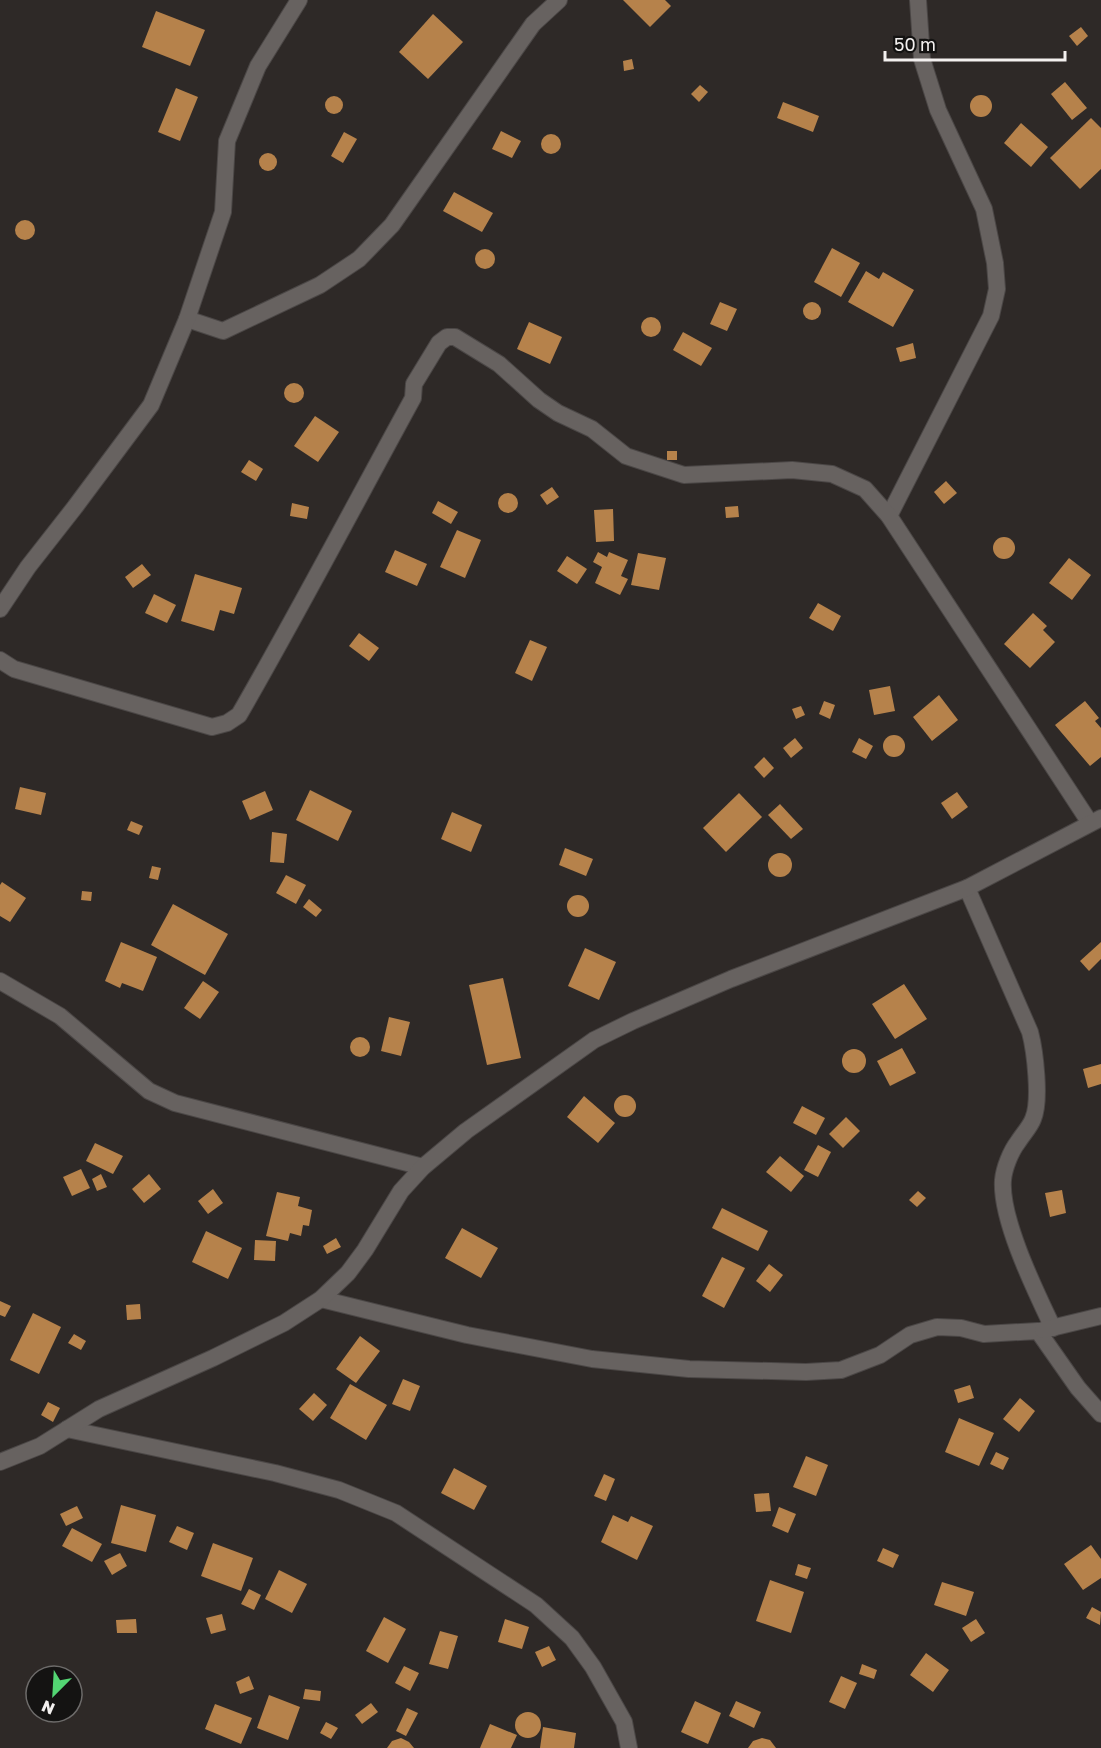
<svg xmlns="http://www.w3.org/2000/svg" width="1101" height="1748" font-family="'Golos Text',sans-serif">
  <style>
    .building { fill: #b6824b }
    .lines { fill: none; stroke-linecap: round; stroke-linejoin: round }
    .minor-casing { stroke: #4b4746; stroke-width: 18 }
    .minor { stroke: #676260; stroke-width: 16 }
  </style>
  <rect width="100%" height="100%" fill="#2e2927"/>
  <g class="building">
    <path d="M623,0H665L671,6L650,27Z"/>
    <path d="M156,11L205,30L190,66L142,47Z"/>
    <path d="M433,14L463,42L428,79L399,52Z"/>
    <path d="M1081,27L1088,36L1077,46L1069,36Z"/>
    <path d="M632,59L634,69L624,71L623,61Z"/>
    <path d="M1065,82L1087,108L1072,120L1051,94Z"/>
    <path d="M700,85L708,92L699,102L691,94Z"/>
    <path d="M176,88L198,97L180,141L158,132Z"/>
    <circle cx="981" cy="106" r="11"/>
    <circle cx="334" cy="105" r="9"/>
    <path d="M783,102L819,116L813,132L777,118Z"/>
    <path d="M1091,118L1101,128V169L1080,189L1050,158Z"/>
    <path d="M1021,123L1048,147L1031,167L1004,143Z"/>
    <path d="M501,131L521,141L512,158L492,149Z"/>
    <path d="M344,132L357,139L343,163L331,156Z"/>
    <circle cx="551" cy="144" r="10"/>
    <circle cx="268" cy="162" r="9"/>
    <path d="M454,192L493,213L482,232L443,211Z"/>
    <circle cx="25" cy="230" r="10"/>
    <path d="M832,248L860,263L841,297L814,282Z"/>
    <circle cx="485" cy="259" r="10"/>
    <path d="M866,271L879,279L883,272L914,290L893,327L848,302Z"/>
    <path d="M720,302L737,309L727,331L710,324Z"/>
    <circle cx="812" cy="311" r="9"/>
    <circle cx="651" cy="327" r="10"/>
    <path d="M529,322L562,337L550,364L517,349Z"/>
    <path d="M683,332L712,348L701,366L673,350Z"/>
    <path d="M913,343L916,358L900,362L896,348Z"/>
    <circle cx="294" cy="393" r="10"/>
    <path d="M315,416L339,432L318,462L294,446Z"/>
    <rect x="667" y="451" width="10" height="9"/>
    <path d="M249,460L263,469L256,481L241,472Z"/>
    <path d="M946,481L957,493L944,504L934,492Z"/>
    <path d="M552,487L559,497L547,505L540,495Z"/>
    <circle cx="508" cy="503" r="10"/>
    <path d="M438,501L458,512L451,524L432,513Z"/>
    <path d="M292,503L309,507L307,519L290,516Z"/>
    <path d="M738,506L739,517L726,518L725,507Z"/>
    <path d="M613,509L614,541L596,542L594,510Z"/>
    <path d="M457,530L481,540L465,578L440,567Z"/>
    <circle cx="1004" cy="548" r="11"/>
    <path d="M395,550L427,564L417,586L385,572Z"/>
    <path d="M598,552L607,557L609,552L628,560L621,576L628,579L620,595L595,583L602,567L593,562Z"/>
    <path d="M638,553L666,558L659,590L631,585Z"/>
    <path d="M567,556L587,569L577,584L557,571Z"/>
    <path d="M1069,558L1091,575L1072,600L1049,583Z"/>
    <path d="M142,564L151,575L133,588L125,577Z"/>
    <path d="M195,574L242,588L234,614L220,610L214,631L181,621Z"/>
    <path d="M154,594L176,605L167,623L145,613Z"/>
    <path d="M818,603L841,616L833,631L809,618Z"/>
    <path d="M1033,613L1047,626L1043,630L1055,642L1030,668L1004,644Z"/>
    <path d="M359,633L379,648L369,661L349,646Z"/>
    <path d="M530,640L547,647L532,681L515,673Z"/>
    <path d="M890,686L895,711L874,715L869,690Z"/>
    <path d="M939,695L958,720L932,741L913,717Z"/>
    <path d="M824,701L835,705L830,719L819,714Z"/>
    <path d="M1085,701L1099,718L1095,721L1101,728V757L1090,766L1055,725Z"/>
    <path d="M801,706L805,715L796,719L792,709Z"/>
    <circle cx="894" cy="746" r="11"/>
    <path d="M795,738L803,748L791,758L783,748Z"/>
    <path d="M859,738L873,746L866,759L852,752Z"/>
    <path d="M764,757L774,768L764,778L754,767Z"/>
    <path d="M20,787L46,793L41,815L15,809Z"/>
    <path d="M310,790L352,811L338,841L296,820Z"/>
    <path d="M265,791L273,810L250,820L242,801Z"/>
    <path d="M957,792L968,807L952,819L941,803Z"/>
    <path d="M739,793L762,817L726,852L703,828Z"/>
    <path d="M780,804L803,829L791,839L768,815Z"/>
    <path d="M452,812L482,825L471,852L441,839Z"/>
    <path d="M131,821L143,826L139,835L127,830Z"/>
    <path d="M272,832L287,834L284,863L270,862Z"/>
    <path d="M565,848L593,859L586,876L559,865Z"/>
    <circle cx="780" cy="865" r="12"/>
    <path d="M152,866L161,868L158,880L149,878Z"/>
    <path d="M286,875L306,885L296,904L276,893Z"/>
    <path d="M2,882L26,898L10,922L0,916V885Z"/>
    <path d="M82,891L92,892L91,901L81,900Z"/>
    <circle cx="578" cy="906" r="11"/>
    <path d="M309,899L322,910L316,917L303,907Z"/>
    <path d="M173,904L228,934L205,975L151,945Z"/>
    <path d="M121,942L157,957L143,991L122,983L120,988L105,981Z"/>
    <path d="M1101,942V959L1089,971L1080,961Z"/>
    <path d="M585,948L616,962L599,1000L568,986Z"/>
    <path d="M503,978L521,1058L487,1065L469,985Z"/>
    <path d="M203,981L219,992L200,1019L184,1008Z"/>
    <path d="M904,984L927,1019L895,1039L872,1004Z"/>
    <path d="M389,1017L410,1022L401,1056L381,1051Z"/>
    <circle cx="360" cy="1047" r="10"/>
    <path d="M902,1048L916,1073L890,1086L877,1061Z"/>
    <circle cx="854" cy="1061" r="12"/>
    <path d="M1101,1064V1084L1088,1088L1083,1069Z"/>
    <circle cx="625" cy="1106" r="11"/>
    <path d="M584,1096L615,1123L598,1143L567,1117Z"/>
    <path d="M802,1106L825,1118L816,1135L793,1123Z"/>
    <path d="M846,1117L860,1131L843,1148L829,1134Z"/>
    <path d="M95,1143L123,1156L113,1174L86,1161Z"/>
    <path d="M818,1145L831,1152L818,1177L804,1170Z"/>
    <path d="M780,1156L804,1176L791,1192L766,1172Z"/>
    <path d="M81,1169L90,1188L72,1196L63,1177Z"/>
    <path d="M101,1174L107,1187L97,1191L92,1179Z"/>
    <path d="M149,1174L161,1189L144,1203L132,1189Z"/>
    <path d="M213,1189L223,1203L208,1214L198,1201Z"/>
    <path d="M1062,1190L1066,1213L1050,1217L1045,1193Z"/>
    <path d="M918,1191L926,1198L917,1207L909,1200Z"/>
    <path d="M277,1192L300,1197L298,1206L312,1210L309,1226L303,1225L301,1236L290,1233L288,1241L266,1236Z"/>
    <path d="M722,1208L768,1231L758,1251L712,1228Z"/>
    <path d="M462,1228L498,1248L481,1278L445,1258Z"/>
    <path d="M206,1231L242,1248L228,1279L192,1262Z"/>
    <path d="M336,1238L341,1247L327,1254L323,1246Z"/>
    <path d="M255,1240L276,1241L275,1261L254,1260Z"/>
    <path d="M722,1257L745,1268L724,1308L702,1296Z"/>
    <path d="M769,1264L783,1275L770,1292L756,1281Z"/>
    <path d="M0,1301L11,1306L5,1317L0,1315Z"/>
    <path d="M140,1304L141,1319L127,1320L126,1305Z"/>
    <path d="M33,1313L61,1327L39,1374L10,1360Z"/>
    <path d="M74,1334L86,1341L81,1350L68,1343Z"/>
    <path d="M360,1336L380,1351L356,1383L336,1369Z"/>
    <path d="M403,1379L420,1386L410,1411L392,1404Z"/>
    <path d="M350,1384L387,1405L366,1440L330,1418Z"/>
    <path d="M970,1385L974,1398L958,1403L954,1390Z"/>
    <path d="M314,1393L327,1405L313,1421L299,1409Z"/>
    <path d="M1020,1398L1035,1411L1019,1432L1003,1419Z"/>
    <path d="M48,1402L60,1408L53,1422L41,1415Z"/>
    <path d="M959,1418L994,1433L979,1466L945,1452Z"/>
    <path d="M996,1452L1009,1458L1003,1470L990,1464Z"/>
    <path d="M806,1456L828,1465L816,1496L793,1487Z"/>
    <path d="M454,1468L487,1486L474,1510L441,1493Z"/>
    <path d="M604,1474L615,1479L606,1501L594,1496Z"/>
    <path d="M769,1493L771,1511L756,1512L754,1494Z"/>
    <path d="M121,1505L156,1515L146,1552L111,1543Z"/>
    <path d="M77,1506L83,1518L66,1526L60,1514Z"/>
    <path d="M779,1507L796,1514L788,1533L772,1526Z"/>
    <path d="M613,1515L628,1522L631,1516L653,1526L637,1560L601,1542Z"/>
    <path d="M177,1526L194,1533L187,1550L169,1542Z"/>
    <path d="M72,1528L102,1544L92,1562L62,1546Z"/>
    <path d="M213,1543L253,1558L241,1591L201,1576Z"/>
    <path d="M1091,1545L1101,1559V1578L1083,1590L1064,1564Z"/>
    <path d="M883,1548L899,1555L893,1568L877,1561Z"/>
    <path d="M120,1553L127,1566L112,1575L104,1561Z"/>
    <path d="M798,1564L811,1568L807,1579L795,1575Z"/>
    <path d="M279,1570L307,1584L292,1613L265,1599Z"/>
    <path d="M770,1580L804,1592L791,1633L756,1621Z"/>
    <path d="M942,1582L974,1592L966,1616L934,1605Z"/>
    <path d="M249,1589L261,1595L254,1610L241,1604Z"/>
    <path d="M1092,1607L1101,1612L1100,1625L1086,1618Z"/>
    <path d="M222,1614L226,1630L211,1634L206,1618Z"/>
    <path d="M384,1617L406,1629L388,1663L366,1651Z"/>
    <path d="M136,1619L137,1633H117L116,1620Z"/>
    <path d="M505,1619L529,1627L522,1649L498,1642Z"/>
    <path d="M976,1619L985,1633L971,1642L962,1628Z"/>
    <path d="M440,1631L458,1636L448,1669L429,1664Z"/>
    <path d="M549,1646L556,1660L542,1667L535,1652Z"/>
    <path d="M926,1653L949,1670L933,1692L910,1675Z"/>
    <path d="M862,1664L877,1670L874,1679L859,1674Z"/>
    <path d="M404,1666L419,1673L410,1691L395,1683Z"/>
    <path d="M249,1676L254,1689L240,1694L236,1682Z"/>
    <path d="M841,1676L857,1683L845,1709L829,1702Z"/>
    <path d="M305,1689L321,1691L320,1701L303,1699Z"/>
    <path d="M269,1695L300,1707L288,1740L257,1728Z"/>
    <path d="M695,1701L721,1713L708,1744L681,1732Z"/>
    <path d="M736,1701L761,1712L754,1728L729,1716Z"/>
    <path d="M371,1703L378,1712L362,1724L355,1715Z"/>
    <path d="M215,1704L252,1718L241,1744L205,1729Z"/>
    <path d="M407,1708L418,1713L406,1736L396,1731Z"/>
    <circle cx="528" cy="1725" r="13"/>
    <path d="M326,1722L338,1728L331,1739L320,1733Z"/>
    <path d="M490,1724L517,1735L511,1748H480Z"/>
    <path d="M543,1727L576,1733L574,1748H540Z"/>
    <path d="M401,1738L409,1742L414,1748H387L392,1741Z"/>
    <path d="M762,1738L770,1740L776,1748H748L753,1741Z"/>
  </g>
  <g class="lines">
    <defs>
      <g id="minor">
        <path d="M187,319L223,331L320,285L359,259L392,225L533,24L559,0"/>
        <path d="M889,516L991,316L997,289L995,263L984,209L938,110L922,59L918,0"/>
        <path d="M0,609L28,567L75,507L151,405L187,319L223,212L227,141L258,66L299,0"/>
        <path d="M0,660L14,669L212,727L227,723L239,715C299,611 355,504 413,398L414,384L439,343L447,337H455L499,364L539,400L558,413L592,429L626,456L684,475L792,470L832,474L865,489L889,516L1090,823"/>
        <path d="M967,888L1030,1032C1035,1051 1041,1101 1033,1119C1030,1127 1023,1134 1018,1142C1011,1151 1004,1168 1003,1180C1000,1219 1036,1292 1053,1328"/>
        <path d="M0,981L60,1016L149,1091L175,1103L423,1167"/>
        <path d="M321,1299L467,1335L592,1359L689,1369L806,1372L841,1370L880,1355L910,1335L937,1327L961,1328L984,1334L1038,1331L1078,1388L1101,1414"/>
        <path d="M1043,1330L1101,1316"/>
        <path d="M67,1429L275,1473L339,1490L396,1513L536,1605L572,1638L593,1667L624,1722L629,1748"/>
        <path d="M0,1462L40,1446L99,1409L213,1358L284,1323L321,1299L348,1273L365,1250L401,1191L423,1167L466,1131L594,1040L633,1021L731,979L967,888L1101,818"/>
      </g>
    </defs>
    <use href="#minor" class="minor-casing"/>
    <use href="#minor" class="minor"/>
  </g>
  <g transform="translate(54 1694) rotate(204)"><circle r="28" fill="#141312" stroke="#6d6b6a" stroke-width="1.5"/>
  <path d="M0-4.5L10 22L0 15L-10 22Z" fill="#53d673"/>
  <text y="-9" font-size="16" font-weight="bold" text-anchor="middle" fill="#f3f0ef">N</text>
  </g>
  <path d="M885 51v9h180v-9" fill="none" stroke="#f3f0ef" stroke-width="3"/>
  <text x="894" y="51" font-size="18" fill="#f3f0ef" stroke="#141312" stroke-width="4.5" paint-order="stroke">50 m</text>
</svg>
